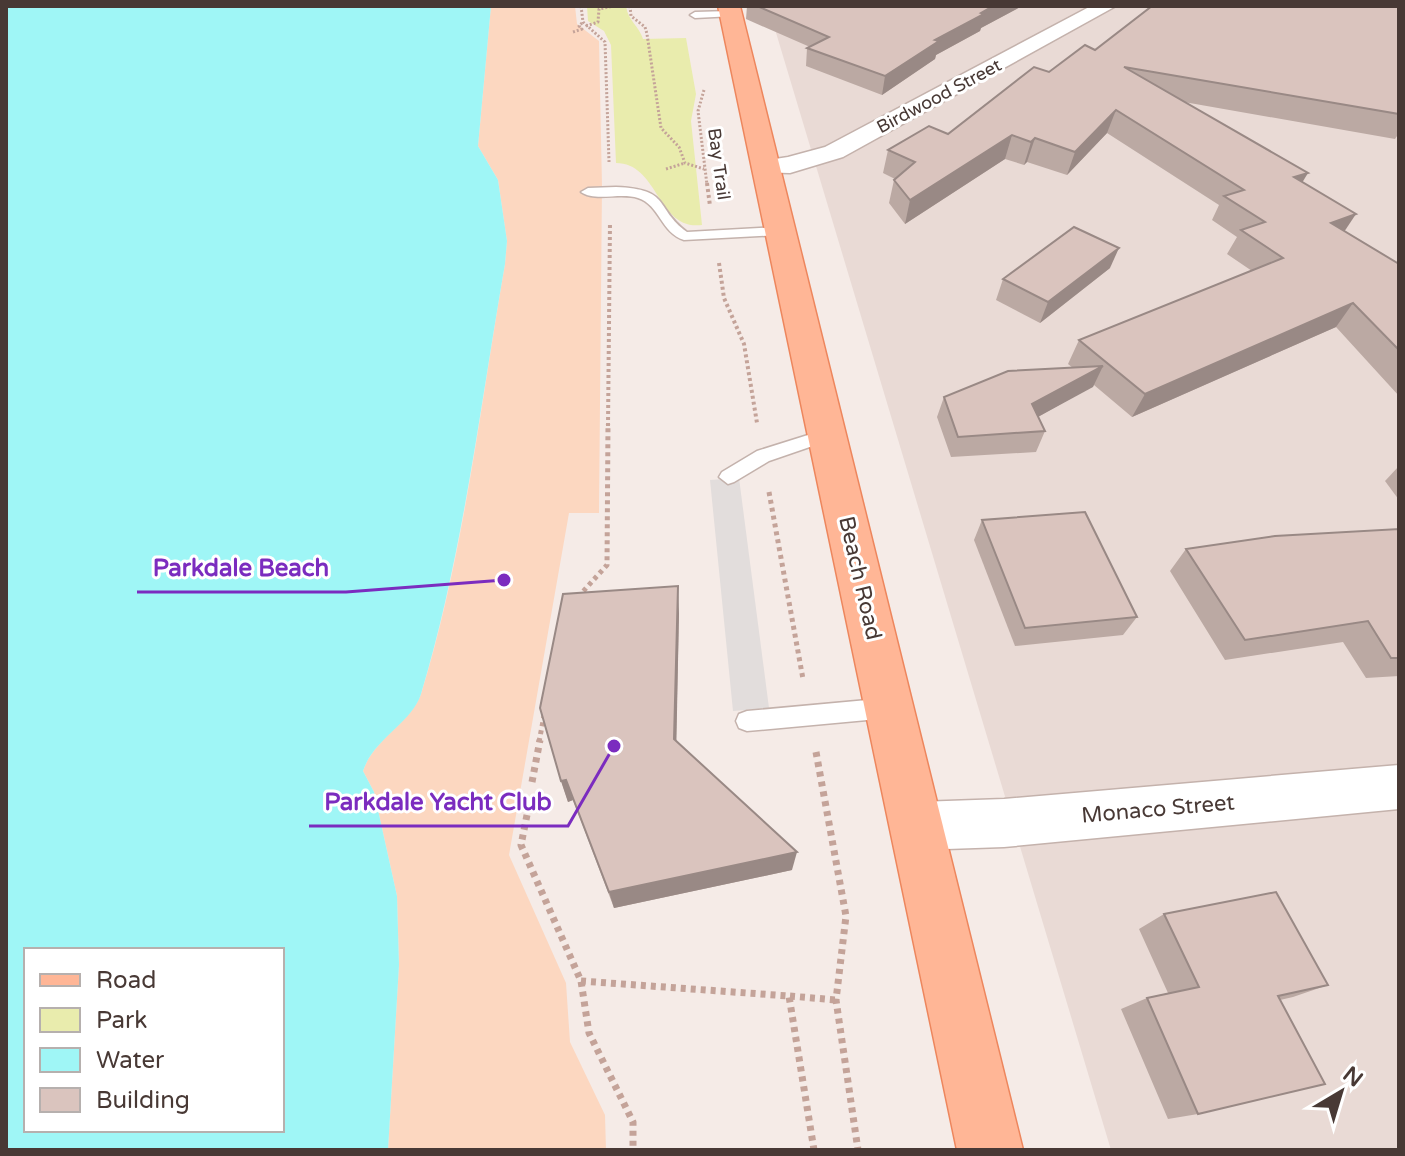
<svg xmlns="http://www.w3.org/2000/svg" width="1405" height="1156" font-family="'Varela Round',sans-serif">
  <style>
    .residential { fill: #e9dad5 }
    .green { fill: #e9ecad }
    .sand { fill: #fcd7c0 }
    .parking { fill: #e2dddc }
    .water { fill: #9ff6f6; fill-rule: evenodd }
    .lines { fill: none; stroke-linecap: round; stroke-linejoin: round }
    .service-casing { stroke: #c4b2ac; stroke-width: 3 }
    .minor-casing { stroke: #c4b2ac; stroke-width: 3 }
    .primary-casing { stroke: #ed865d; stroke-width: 3 }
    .path-far3 { stroke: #c4a399; stroke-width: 3; stroke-dasharray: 2 2; stroke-linecap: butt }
    .path-far2 { stroke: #c4a399; stroke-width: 4; stroke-dasharray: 3 3; stroke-linecap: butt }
    .path-far1 { stroke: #c4a399; stroke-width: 5; stroke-dasharray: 4 4; stroke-linecap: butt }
    .path { stroke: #c4a399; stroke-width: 7; stroke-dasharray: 5 5; stroke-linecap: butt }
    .service { fill: #fff; fill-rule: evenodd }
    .minor { fill: #fff; fill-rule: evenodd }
    .primary { fill: #ffb696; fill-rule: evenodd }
    .wall { fill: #bba9a3 }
    .shaded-wall { fill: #998985 }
    .building { fill: #dac4be; stroke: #998985; stroke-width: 2 }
    .labels { text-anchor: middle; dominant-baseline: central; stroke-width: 6; stroke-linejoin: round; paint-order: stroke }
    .far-street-label { font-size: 18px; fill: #483935; stroke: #fff }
    .street-label { font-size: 22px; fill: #483935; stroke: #fff }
    .leader { fill: none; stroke: #7b2cbf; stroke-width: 3 }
    .callout-dot { fill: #7b2cbf; stroke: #fff; stroke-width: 3 }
    .callout-label { font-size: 24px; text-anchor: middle; font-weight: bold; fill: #7b2cbf; stroke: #fff; stroke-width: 6; stroke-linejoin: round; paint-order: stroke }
  </style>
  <rect width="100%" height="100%" fill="#f5ebe7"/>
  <path class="residential" d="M768,6H1399V1150H1111Z"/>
  <path class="green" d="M587,6H626C628,21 639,26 643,39L686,38L696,94L691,121L702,225C657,231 659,163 616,163L611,45L604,31L588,21Z"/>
  <path class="sand" d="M491,6H575L577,24L599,41L602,186L599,513H569L509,855L566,983L570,1042L605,1115L606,1150H388L399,965L397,896L374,792L363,771C374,738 411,723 421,694C464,555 480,407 505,264L507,241L498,180L478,146Z"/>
  <path class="parking" d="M739,478L769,708L733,711L710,480Z"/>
  <path class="water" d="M6,6H491L478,146L498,180L507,241L505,264C480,407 463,554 421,694C412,723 374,738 363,771L374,792L397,896L399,965L388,1150H6ZM26,950H282V1130H26Z"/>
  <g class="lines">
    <defs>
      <g id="service">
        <path d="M730,11L734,12V16L695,18L690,15L695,12Z"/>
        <path d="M616,187C672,189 654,208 687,232L779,227L786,231L779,235L684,240C661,233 660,205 638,198C621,192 595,202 581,192L588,188Z"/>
        <path d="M827,429L833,431L836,435L833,439L769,461L734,482L728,484L719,477L722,472L757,451Z"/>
        <path d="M889,698L897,701L900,708L897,715L889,718L747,731L739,728L736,721L739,714L747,711Z"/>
      </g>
      <g id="minor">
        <path d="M1091,6H1116L843,157L790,173L756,172L752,167L756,162L788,157L825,147Z"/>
        <path d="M1399,765V809L1004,847L918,850L901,843L894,826L901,809L918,802L1004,799Z"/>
      </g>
      <path id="primary" d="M718,6H740L1023,1150H957Z"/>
    </defs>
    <use href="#service" class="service-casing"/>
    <use href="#minor" class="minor-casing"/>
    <use href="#primary" class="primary-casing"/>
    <g class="path-far3">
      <path d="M581,6L583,22L605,42L609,162"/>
      <path d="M630,6L631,16L645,27L647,34L661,128L679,147L685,163L704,169"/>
      <path d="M586,26L598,22L599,9L614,6"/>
      <path d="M573,32L582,29L579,26L583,22"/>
      <path d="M704,90L698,111L707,185"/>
      <path d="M666,169L685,163"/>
    </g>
    <g class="path-far2">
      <path d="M707,183L710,206"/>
      <path d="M719,263L724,298L744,344L757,423"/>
      <path d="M608,426L610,222"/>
    </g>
    <g class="path-far1">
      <path d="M769,492L803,679"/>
      <path d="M578,597L607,565L608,424"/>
      <path d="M539,742L544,716"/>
    </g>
    <g class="path">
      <path d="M816,752L846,916L836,1000L858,1150"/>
      <path d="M532,782L540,740"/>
      <path d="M527,815L521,845L581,981L589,1033L633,1122V1150"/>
      <path d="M581,981L789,996L814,1150"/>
      <path d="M790,996L836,1000"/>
    </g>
    <use href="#service" class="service"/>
    <use href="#minor" class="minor"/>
    <use href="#primary" class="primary"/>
  </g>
  <g class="wall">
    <path d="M747,6H1022L981,28L980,31L936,55L935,59L882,95L806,66L807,48L810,47L746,19Z"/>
    <path d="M1399,6V133L1395,139L1184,102L1302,182L1345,231L1399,264V396L1336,327L1132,417L1094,385L1038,417L1045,431L1036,452L951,457L937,417L944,397L1073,368L1068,364L1079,340L1252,271L1227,254L1237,237L1212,220L1219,205L1107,133L1067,175L1027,162L1024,165L1005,159L905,224L889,203L894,180L895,179L883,173L888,150L948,134L1049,72L1095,50Z"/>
    <path d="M1110,268L1040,323L996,300L1003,279Z"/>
    <path d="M1399,466V500L1385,481Z"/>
    <path d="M982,520L1137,617L1123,635L1015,646L974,540Z"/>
    <path d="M1399,529V676L1366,678L1343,642L1225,660L1170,571L1186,549Z"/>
    <path d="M679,613L676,741L792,870L614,908L573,800L568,802L561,781Z"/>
    <path d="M1164,914L1328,985L1293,997L1280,1000L1198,1114L1168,1119L1121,1009L1147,998L1168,993L1139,929Z"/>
  </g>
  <g class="shaded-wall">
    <path d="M993,6H1022L981,28L980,31L936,55L935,59L882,95L885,76L935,40Z"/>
    <path d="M1116,110L1107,133L1067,175L1075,152Z"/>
    <path d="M1012,135L1005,159L905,224L910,200Z"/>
    <path d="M1035,138L1027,162L1024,165L1031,142Z"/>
    <path d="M1308,173L1294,196V177Z"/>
    <path d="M1356,214L1340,238L1331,223Z"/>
    <path d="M1119,248L1110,268L1040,323L1048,302Z"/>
    <path d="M1353,303L1336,327L1132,417L1145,394Z"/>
    <path d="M1103,366L1093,387L1023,425L1032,404Z"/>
    <path d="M678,586L679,613L676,761L674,739Z"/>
    <path d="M566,780L573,800L568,802L561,781Z"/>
    <path d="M797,852L792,870L614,908L609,892Z"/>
  </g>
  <g class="building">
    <path d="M757,6H993L981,13L984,14L935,40L939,41L885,76L807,48L829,37Z"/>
    <path d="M1152,6H1399V114L1124,67L1308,173L1294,177L1356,214L1331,223L1399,264V350L1353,303L1145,394L1079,340L1283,258L1241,230L1265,222L1224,196L1244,190L1116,110L1075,152L1035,138L1031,142L1012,135L910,200L894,180L915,162L888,150L929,126L948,134L1034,67L1049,72L1085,45L1095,50Z"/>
    <path d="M1074,227L1119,248L1048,302L1003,279Z"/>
    <path d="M1103,366L1032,404L1045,431L958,437L944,397L1008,371Z"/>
    <path d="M1085,512L1137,617L1025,628L982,520Z"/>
    <path d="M1399,529V658H1391L1368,621L1245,640L1186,549L1275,536Z"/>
    <path d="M678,586L674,739L797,852L609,892L566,780L561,781L540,708L563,594Z"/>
    <path d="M1276,892L1328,985L1278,996L1325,1084L1198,1114L1147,998L1199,987L1164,914Z"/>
  </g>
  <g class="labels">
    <g class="far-street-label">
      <text transform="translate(939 96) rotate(-28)">Birdwood Street</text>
      <text transform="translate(719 164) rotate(82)">Bay Trail</text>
    </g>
    <g class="street-label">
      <text transform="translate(860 578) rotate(77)">Beach Road</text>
      <text transform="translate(1158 809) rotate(-5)">Monaco Street</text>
    </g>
  </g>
  <path class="leader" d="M504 580L346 592H137M614 746L568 826H309"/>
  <g class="callout-dot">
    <circle cx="504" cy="580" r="8"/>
    <circle cx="614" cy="746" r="8"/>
  </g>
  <g class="callout-label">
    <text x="241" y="576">Parkdale Beach</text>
    <text x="438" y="810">Parkdale Yacht Club</text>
  </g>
  <rect width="1405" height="1156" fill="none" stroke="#483935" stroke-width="16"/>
  <rect x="24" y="948" width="260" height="184" fill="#ffffff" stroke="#b6b0ae" stroke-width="2"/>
  <rect x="40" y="974" width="40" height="12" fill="#ffb696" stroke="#b6b0ae" stroke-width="2"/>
  <text x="96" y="988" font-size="24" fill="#483935">Road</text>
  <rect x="40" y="1008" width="40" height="24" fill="#e9ecad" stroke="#b6b0ae" stroke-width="2"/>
  <text x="96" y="1028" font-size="24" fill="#483935">Park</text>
  <rect x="40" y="1048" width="40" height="24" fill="#9ff6f6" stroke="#b6b0ae" stroke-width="2"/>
  <text x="96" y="1068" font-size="24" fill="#483935">Water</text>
  <rect x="40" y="1088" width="40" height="24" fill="#dac4be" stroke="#b6b0ae" stroke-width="2"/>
  <text x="96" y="1108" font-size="24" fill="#483935">Building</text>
  <g transform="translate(1341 1092) rotate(38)" stroke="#ffffff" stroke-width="6" paint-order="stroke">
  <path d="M0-6L14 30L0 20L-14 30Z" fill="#483935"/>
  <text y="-12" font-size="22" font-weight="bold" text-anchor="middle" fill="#483935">N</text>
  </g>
</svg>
